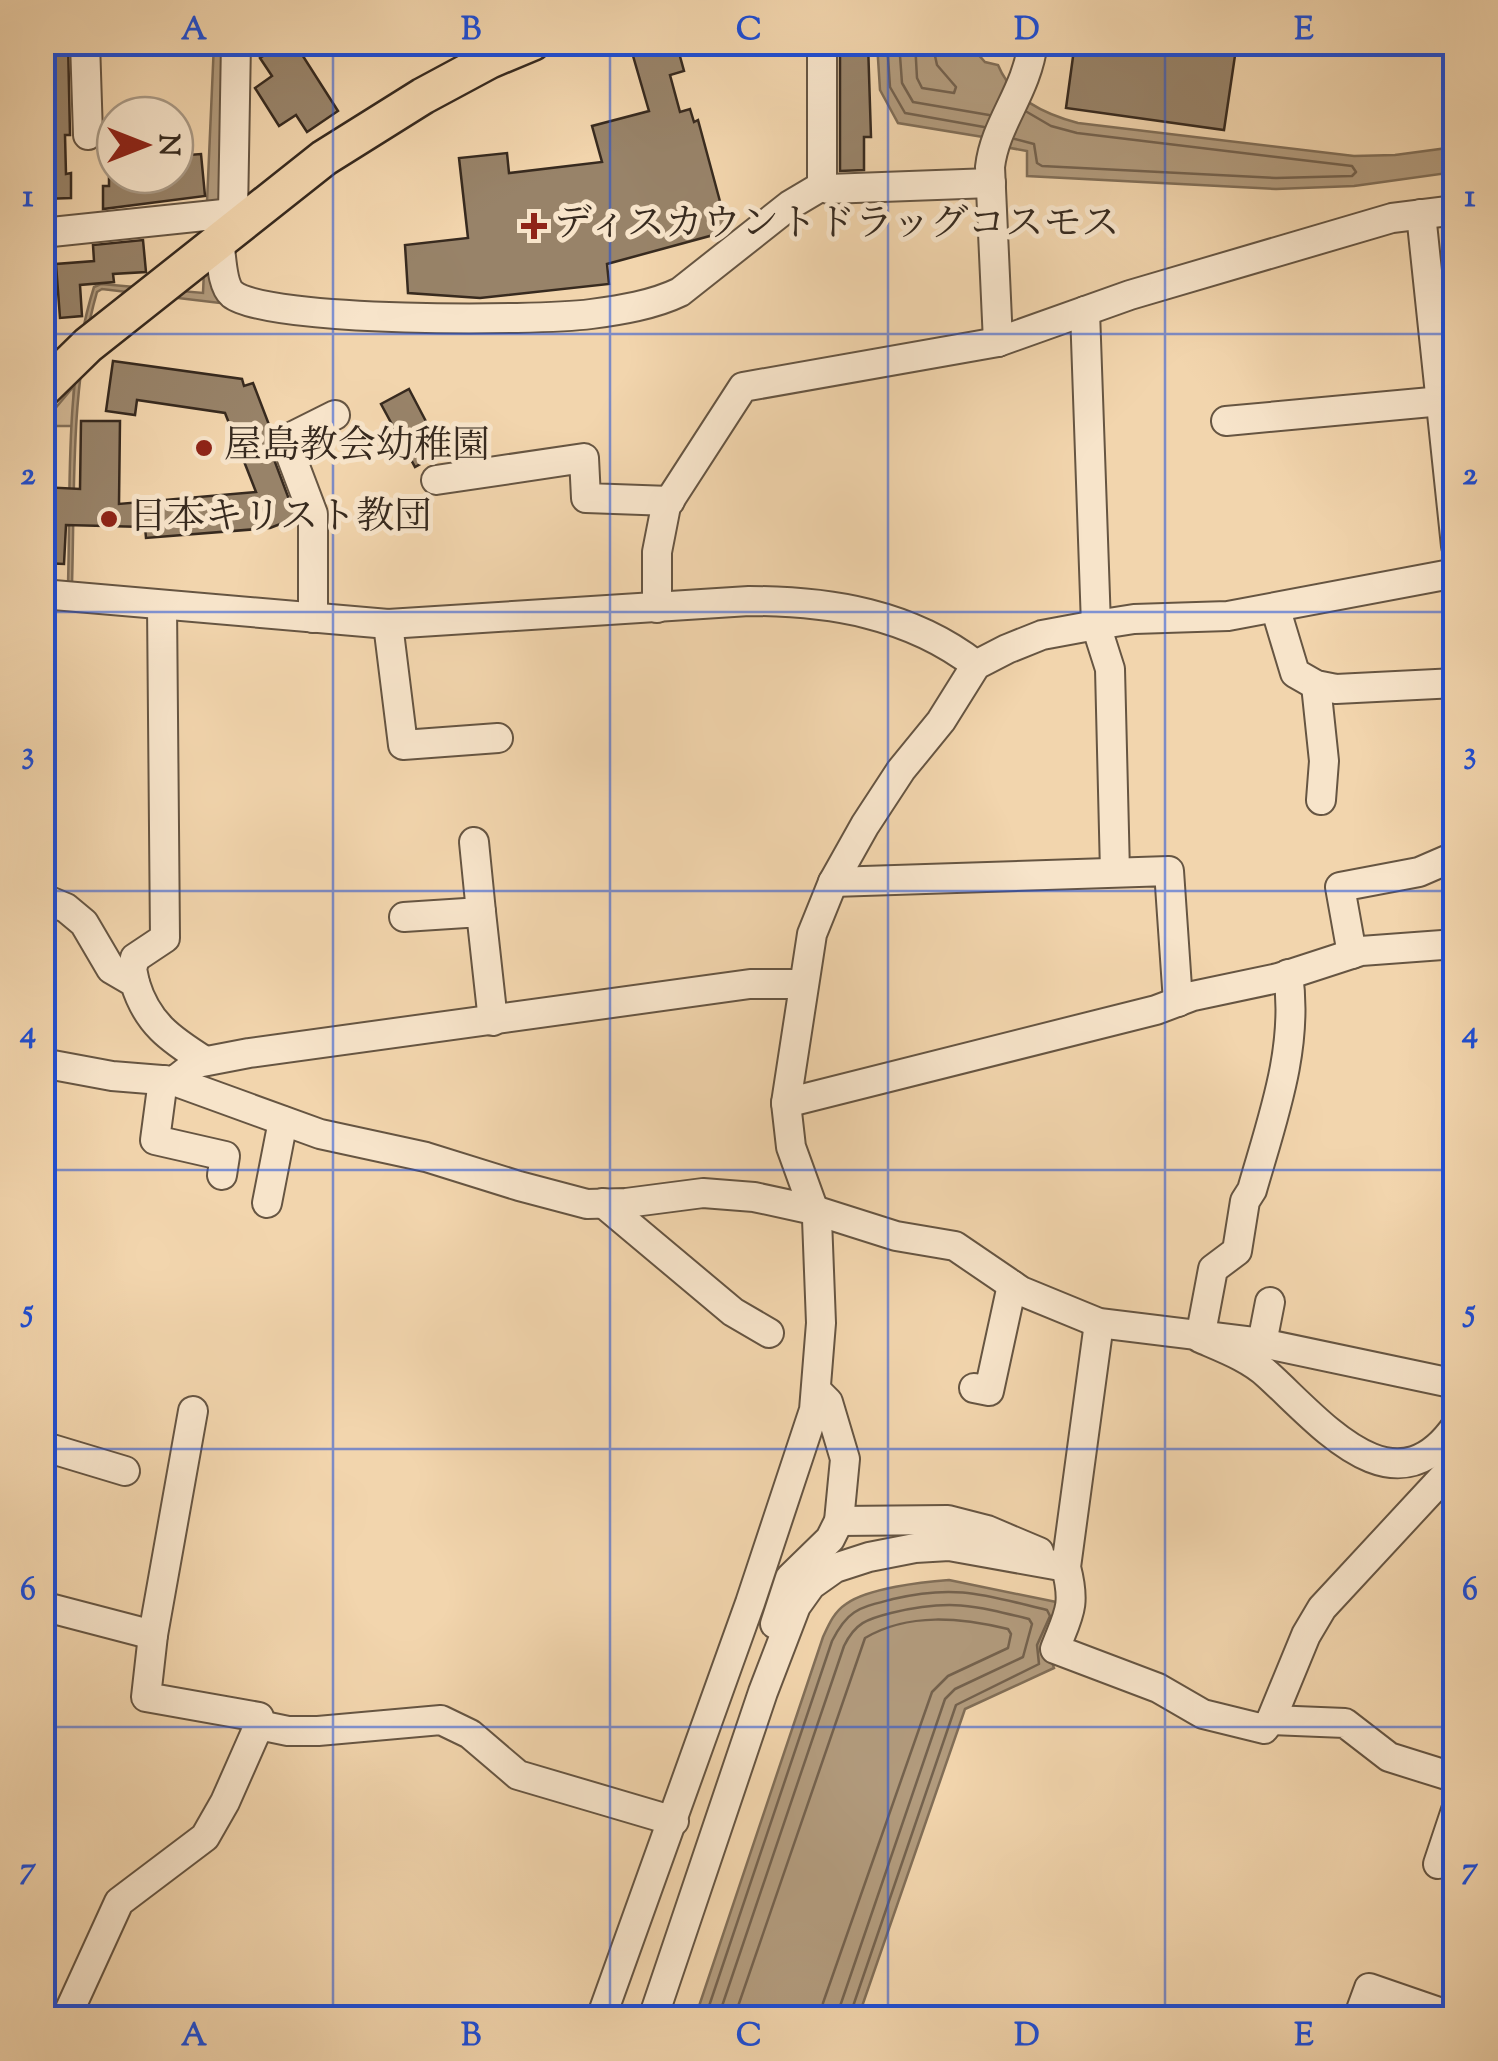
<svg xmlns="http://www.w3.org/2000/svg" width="1498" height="2061" font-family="'Sorts Mill Goudy','Noto Serif JP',serif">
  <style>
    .green { fill: #d2b895; stroke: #84715a; stroke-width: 2.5 }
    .water { fill: #b29b7d; stroke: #816e57; stroke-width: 2.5 }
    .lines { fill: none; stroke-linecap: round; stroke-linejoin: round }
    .shore { stroke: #74624e; stroke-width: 2.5 }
    .building { fill: #988369; stroke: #372a1f; stroke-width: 2.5 }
    .minor-casing { stroke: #665542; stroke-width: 32 }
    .major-casing { stroke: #372a1f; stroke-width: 40 }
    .minor { stroke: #f7e4ca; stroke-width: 28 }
    .major { stroke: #f2d5ad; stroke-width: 35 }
    .grid { fill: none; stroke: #1d4ed8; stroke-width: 2.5; stroke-opacity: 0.55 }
    .poi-dot { fill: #8f2418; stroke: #f7e4ca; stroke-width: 4 }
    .labels { text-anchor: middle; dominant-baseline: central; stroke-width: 10; stroke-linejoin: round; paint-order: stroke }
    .poi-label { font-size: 38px; fill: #372a1f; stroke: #f7e4ca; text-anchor: start }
    .neatline { fill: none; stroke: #1d4ed8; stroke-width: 4 }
    .grid-label { font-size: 32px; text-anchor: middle; font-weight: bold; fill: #1d4ed8 }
  </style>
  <rect width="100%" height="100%" fill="#f2d5ad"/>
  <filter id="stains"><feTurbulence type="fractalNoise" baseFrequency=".002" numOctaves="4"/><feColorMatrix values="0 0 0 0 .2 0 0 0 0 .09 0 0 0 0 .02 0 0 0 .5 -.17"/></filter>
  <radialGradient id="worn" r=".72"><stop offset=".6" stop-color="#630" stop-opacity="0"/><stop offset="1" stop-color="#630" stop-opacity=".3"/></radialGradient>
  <path class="green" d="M74,386L73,426H43V423Z"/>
  <g class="water">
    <path d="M214,43H228L225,177L216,296L220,303L102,289L97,292C70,386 75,487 72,584H68C71,486 64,382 94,287L101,284L203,293Z"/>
    <path d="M877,43H968L985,62L998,65C1012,99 1044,114 1078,123L1354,156L1395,155L1455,147V172L1354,186L1276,189L1027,176V151L999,146L983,137L898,123L880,90Z"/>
    <path d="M949,1580L1066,1604L1047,1647L1054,1668L965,1709L858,2018H695L823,1637C829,1624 834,1612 846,1604C868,1588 922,1582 949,1580Z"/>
  </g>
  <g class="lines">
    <g class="shore">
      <path d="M887,42L890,87L905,113L984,127"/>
      <path d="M899,42L902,83L913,102L989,115"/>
      <path d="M915,42L917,78L922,88L954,93L956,87L937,65L932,42"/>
      <path d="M1015,139L1034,144L1037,163L1042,166L1276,178L1352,176L1356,172L1352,166L1077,133L1051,126L1027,112"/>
      <path d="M705,2018L832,1641C848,1609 859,1608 893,1599C956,1584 985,1595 1047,1610L1050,1616L1037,1645L1039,1664L956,1705L849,2018"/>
      <path d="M718,2018L844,1646C855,1623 867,1619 891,1613C949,1599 973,1605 1029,1619L1032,1624L1023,1657L955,1689L945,1699L836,2018"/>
      <path d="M734,2018L865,1638C909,1612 961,1618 1008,1629L1011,1634L1008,1648L948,1676L932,1692L823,2003L821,2018"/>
    </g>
  </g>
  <g class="building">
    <path d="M42,42H68L70,135H65L66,174L71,173V198L44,199Z"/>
    <path d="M285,42H294L338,111L307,132L296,115L279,126L255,88L272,76L260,58Z"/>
    <path d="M629,42H676L684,71L670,75L680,112L690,109L694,122L698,120L728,231L607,264L609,284L480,298L408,293L405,245L468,238L459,158L507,153L509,173L602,162L592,126L649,111Z"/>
    <path d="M1075,42H1237L1224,130L1066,108Z"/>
    <path d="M840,43H868L871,137H864V170L840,171Z"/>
    <path d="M201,154L205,196L103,209V186H109V175H175V156Z"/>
    <path d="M143,240L146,272L113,274L114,282L80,285L82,316L60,318L56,264L94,261L93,245Z"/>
    <path d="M113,361L242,379L244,386L253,383L271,430L269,446L296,518L270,528L146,538L145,527L66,525L64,564L42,563V487L80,489L81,421H120L119,504L256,492L225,413L137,400L135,415L106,411Z"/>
    <path d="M409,389L442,452L415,467L381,404Z"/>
  </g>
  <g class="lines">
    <defs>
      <g id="minor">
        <path d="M85,42L88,135"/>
        <path d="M236,42L233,213L240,224"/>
        <path d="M822,42V186L828,189L991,183"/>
        <path d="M1421,214L1456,546"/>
        <path d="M42,233L233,213"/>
        <path d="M219,242C222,256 221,284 232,294C268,323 537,321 591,314C621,310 653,305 680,292L790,205L822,186"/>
        <path d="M1085,311L1096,625L1110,669L1115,872"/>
        <path d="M998,342L990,167C995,123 1027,92 1033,42"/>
        <path d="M1226,421L1442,401"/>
        <path d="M436,480L584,458L586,498L670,501"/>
        <path d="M42,594L388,624L749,601C830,601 910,614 976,665"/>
        <path d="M657,608V552L666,506L743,387L998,342L1130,295L1392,218L1456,210"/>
        <path d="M1276,610L1295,673L1316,685L1336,689L1456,683"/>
        <path d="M313,618V514L285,440L335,415"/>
        <path d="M388,624L403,745L498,738"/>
        <path d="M1316,685L1324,761L1321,800"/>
        <path d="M474,842L481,912"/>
        <path d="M833,882L1169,871L1178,1002"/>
        <path d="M42,898L66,908L84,923L111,969L135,983C147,1023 170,1039 205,1061"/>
        <path d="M404,917L481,912L493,1021"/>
        <path d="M1352,954L1340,887L1419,872L1456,856"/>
        <path d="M1288,974C1299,1048 1272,1120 1252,1190L1245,1201L1237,1251L1213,1269L1200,1338C1223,1348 1250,1358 1268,1375C1321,1423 1394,1515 1456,1426"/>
        <path d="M135,983L132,969L135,958L165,938L162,605"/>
        <path d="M42,1063L112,1076L174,1081L197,1063L249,1053L750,984H803"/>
        <path d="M163,1080L155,1140L225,1156L222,1175"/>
        <path d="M174,1081L320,1134L426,1157L519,1186L587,1204L626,1203L703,1193L754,1197L814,1210L896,1236L955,1246L1021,1291L1099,1323L1262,1343L1456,1384"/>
        <path d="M786,1103L1156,1010L1193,996L1278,978L1361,951L1456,944"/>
        <path d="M267,1203L283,1121"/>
        <path d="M603,1203L733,1312L769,1333"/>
        <path d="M1099,1323L1066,1567C1076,1606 1069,1613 1055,1649L1158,1688L1203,1714L1264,1729L1271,1720L1306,1635L1322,1608L1450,1470L1456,1456"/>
        <path d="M1262,1343L1270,1302"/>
        <path d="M974,1388L989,1391L1012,1285"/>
        <path d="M193,1411L153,1635L146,1697L259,1717V1725"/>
        <path d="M42,1446L125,1471"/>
        <path d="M839,1521L948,1520L987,1530L1039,1552"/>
        <path d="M42,1606L153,1635"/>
        <path d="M775,1624L790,1578L830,1539L839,1521L845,1459L828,1402L816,1390"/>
        <path d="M1271,1720L1345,1723L1389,1757L1456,1778"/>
        <path d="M1438,1864L1456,1810"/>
        <path d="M66,2018L119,1902L205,1837L225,1802L259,1725L288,1731H318L441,1720L470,1734L518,1775L674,1821"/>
        <path d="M601,2018L750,1603L814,1410L821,1323L817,1219L791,1147L786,1103L812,934L833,882L865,825L901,770L941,721L976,665L1007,649L1042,635L1096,625L1134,619L1228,616L1456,573"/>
        <path d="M653,2018L763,1692L796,1606L811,1585L835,1568L869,1557L915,1548L949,1546L1066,1567"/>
        <path d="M1358,2018L1369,1988L1456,2018"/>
      </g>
      <path id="major" d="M42,390L88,345L324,158L423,96L490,60L533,42"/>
    </defs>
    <use href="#minor" class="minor-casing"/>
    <use href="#major" class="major-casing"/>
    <use href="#minor" class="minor"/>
    <use href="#major" class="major"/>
  </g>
  <path class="grid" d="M333,42V2018M610,42V2018M888,42V2018M1165,42V2018M42,334H1456M42,612H1456M42,891H1456M42,1170H1456M42,1449H1456M42,1727H1456"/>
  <g class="poi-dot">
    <path d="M529 211h10v10h10v10h-10v10h-10v-10h-10v-10h10z"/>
    <circle cx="204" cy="448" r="10"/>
    <circle cx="109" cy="519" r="10"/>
  </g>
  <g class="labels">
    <g class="poi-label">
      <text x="554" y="226">ディスカウントドラッグコスモス</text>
      <text x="224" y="448">屋島教会幼稚園</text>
      <text x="129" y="519">日本キリスト教団</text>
    </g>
  </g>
  <rect width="1498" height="2061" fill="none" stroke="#f2d5ad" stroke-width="110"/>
  <g transform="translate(145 145) rotate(90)"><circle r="48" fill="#f7e4ca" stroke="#aa9a86" stroke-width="2.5"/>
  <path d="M0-8L18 38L0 25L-18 38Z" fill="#8f2418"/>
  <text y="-15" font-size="28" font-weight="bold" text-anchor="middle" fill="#372a1f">N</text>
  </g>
  <rect x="55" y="55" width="1388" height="1951" class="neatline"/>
  <g class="grid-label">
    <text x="194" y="39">A</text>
    <text x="471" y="39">B</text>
    <text x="749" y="39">C</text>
    <text x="1027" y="39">D</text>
    <text x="1304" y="39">E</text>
    <text x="28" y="206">1</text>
    <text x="1470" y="206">1</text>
    <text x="28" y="484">2</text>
    <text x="1470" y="484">2</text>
    <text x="28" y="763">3</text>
    <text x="1470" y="763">3</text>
    <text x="28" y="1042">4</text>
    <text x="1470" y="1042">4</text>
    <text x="28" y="1321">5</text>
    <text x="1470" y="1321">5</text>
    <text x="28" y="1599">6</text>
    <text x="1470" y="1599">6</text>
    <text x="28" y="1878">7</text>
    <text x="1470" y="1878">7</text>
    <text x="194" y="2045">A</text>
    <text x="471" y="2045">B</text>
    <text x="749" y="2045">C</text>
    <text x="1027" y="2045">D</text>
    <text x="1304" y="2045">E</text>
  </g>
  <rect width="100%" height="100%" filter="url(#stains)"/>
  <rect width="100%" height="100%" fill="url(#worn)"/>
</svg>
